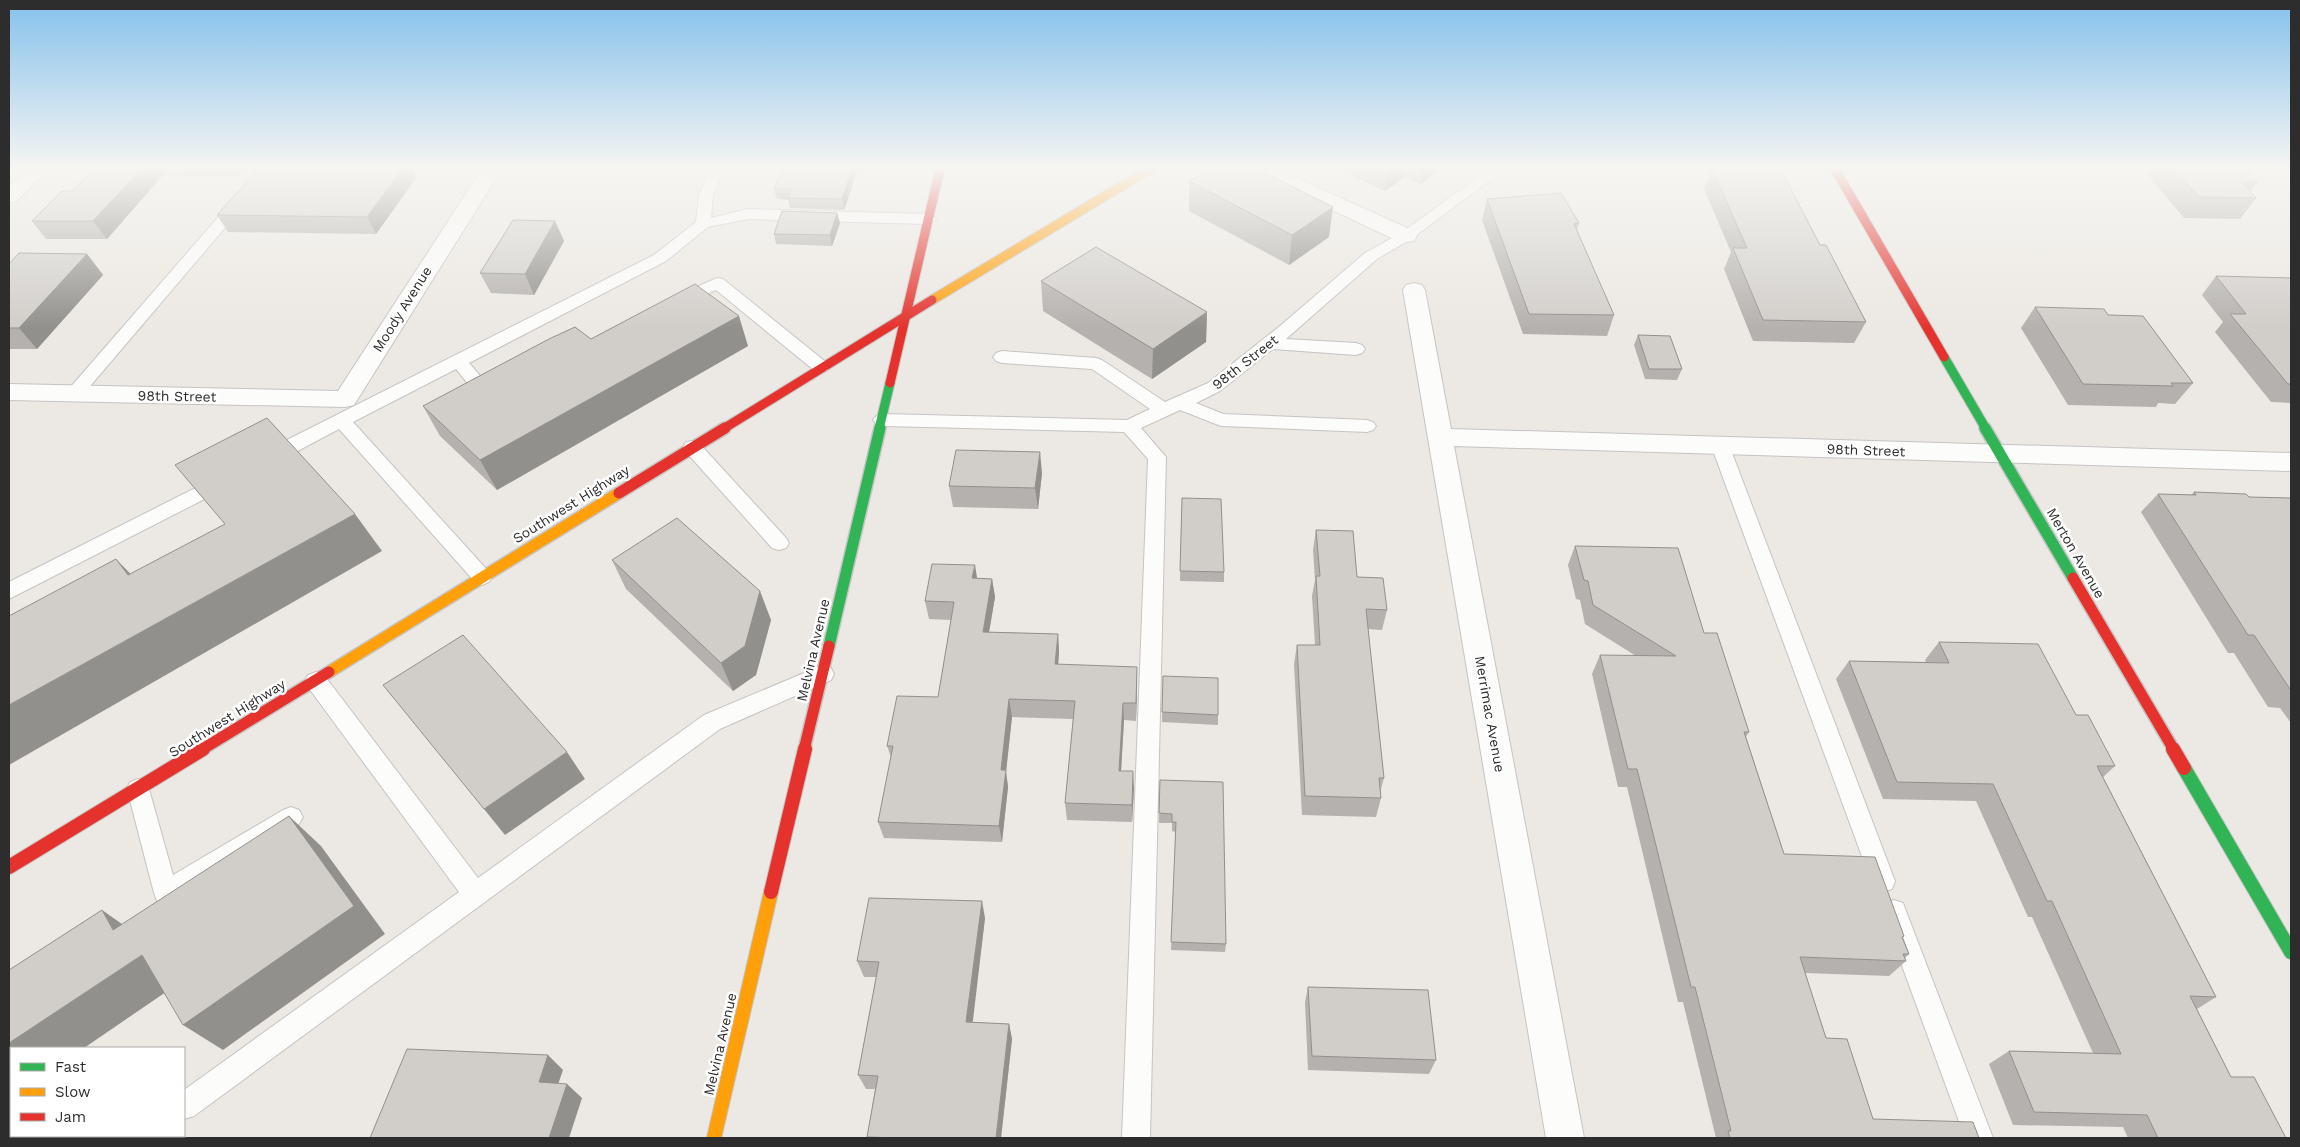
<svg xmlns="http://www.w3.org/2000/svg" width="2300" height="1147" font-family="'Work Sans',sans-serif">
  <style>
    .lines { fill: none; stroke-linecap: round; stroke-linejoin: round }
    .lane-casing { stroke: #c5c4c4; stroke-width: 2 }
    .street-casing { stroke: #c5c4c4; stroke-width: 2 }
    .fast-far2-casing { stroke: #c5c4c4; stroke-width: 11 }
    .fast-far1-casing { stroke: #c5c4c4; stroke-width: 14 }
    .fast-casing { stroke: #c5c4c4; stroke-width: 16 }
    .slow-far2-casing { stroke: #c5c4c4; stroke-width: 11 }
    .slow-far1-casing { stroke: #c5c4c4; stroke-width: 14 }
    .slow-casing { stroke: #c5c4c4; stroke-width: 16 }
    .jam-far2-casing { stroke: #c5c4c4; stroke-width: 11 }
    .jam-far1-casing { stroke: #c5c4c4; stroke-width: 14 }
    .jam-casing { stroke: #c5c4c4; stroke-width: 16 }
    .lane { fill: #fcfcfb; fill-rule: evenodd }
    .street { fill: #fcfcfb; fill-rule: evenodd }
    .fast-far2 { stroke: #30b455; stroke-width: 9 }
    .fast-far1 { stroke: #30b455; stroke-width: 11 }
    .fast { stroke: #30b455; stroke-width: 14 }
    .slow-far2 { stroke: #ff9f0a; stroke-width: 9 }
    .slow-far1 { stroke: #ff9f0a; stroke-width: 11 }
    .slow { stroke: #ff9f0a; stroke-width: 14 }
    .jam-far2 { stroke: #e5322d; stroke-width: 9 }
    .jam-far1 { stroke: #e5322d; stroke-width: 11 }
    .jam { stroke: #e5322d; stroke-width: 14 }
    .wall { fill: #b4b1ae }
    .shaded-wall { fill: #92908d }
    .building { fill: #d1ceca; stroke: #92908d }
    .labels { text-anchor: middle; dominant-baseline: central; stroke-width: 5; stroke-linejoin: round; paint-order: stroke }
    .street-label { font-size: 14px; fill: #2d2d2d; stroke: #fff }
  </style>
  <rect width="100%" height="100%" fill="#ece8e3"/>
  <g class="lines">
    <defs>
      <g id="lane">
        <path d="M260,169H275L80,398H68L65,394L68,390Z"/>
        <path d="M710,169H724L713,195L711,218L748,209L928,214L936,219L928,224L748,219L708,227L666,261L469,363L494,392L497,393L500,397L497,401L489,404L483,402L456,369L353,422L489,572L492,577L489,582L482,585L475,582L339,429L275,463L268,465L261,463L259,458L261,453L654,255L696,222L699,195Z"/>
        <path d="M1489,169H1505L1411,239L1377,259L1286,339L1356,343L1362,345L1365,349L1362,353L1356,355L1273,349L1220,391L1196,403L1223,414L1367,420L1373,422L1376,426L1373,430L1367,432L1221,426L1180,410L1141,428L1166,457L1150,1138H1122L1148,459L1124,432L882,426L876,424L873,420L876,416L882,414L1127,420L1150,409L1092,369L1002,363L996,361L993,357L996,353L1002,351L1096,358L1102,360L1165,402L1208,383L1280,326L1365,253L1401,233Z"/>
        <path d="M717,278L723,279L827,363L830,367L827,371H815L716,290L680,306L674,305L672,301L674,297Z"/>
        <path d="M1720,439L1726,440L1729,445L1895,881L1892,889L1883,892L1874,889L1871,881L1711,445L1714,440Z"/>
        <path d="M692,441L698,442L786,538L789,543L786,548L779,550L772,548L686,452L683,447L686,442Z"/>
        <path d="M223,474L230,476L232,481L230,486L9,599V582Z"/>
        <path d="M823,665L831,668L834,674L831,680L720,729L194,1116L184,1119V1090L459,892L308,687L305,681L308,675L316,672L324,675L478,878L704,715Z"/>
        <path d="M138,779L146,782L149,789L173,875L283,810L291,807L299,810L303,817L299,824L166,904L157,901L154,893L127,789L130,782Z"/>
        <path d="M1894,900L1903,903L1906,911L1993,1138H1965L1882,911L1885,903Z"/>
        <path d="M126,1136H157L156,1138H125Z"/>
      </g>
      <g id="street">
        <path d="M28,169H49L16,201L9,203V186Z"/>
        <path d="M482,169H502L354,405L345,407L9,400V384L338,391Z"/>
        <path d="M1250,169H1276L1414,231L1417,236L1414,241L1406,242L1398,241L1253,173Z"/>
        <path d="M2276,169H2291V180L2284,178Z"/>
        <path d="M1414,283L1422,285L1425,290L1451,429L2291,453V471L1454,446L1584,1138H1546L1403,290L1406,285Z"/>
      </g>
      <g id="fast-far2">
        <path d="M1944,357L1986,429"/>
        <path d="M879,429L890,383"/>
      </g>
      <g id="fast-far1">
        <path d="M1985,428L2073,578"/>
        <path d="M829,646L880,428"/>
      </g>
      <path id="fast" d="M2184,768L2291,952"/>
      <path id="slow-far2" d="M932,300L1150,169"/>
      <path id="slow-far1" d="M329,672L619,493"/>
      <path id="slow" d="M714,1138L771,892"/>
      <g id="jam-far2">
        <path d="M1835,169L1944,357"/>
        <path d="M890,383L940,169"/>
        <path d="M723,429L932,300"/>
      </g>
      <g id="jam-far1">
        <path d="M619,493L725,428"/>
        <path d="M2073,578L2174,750"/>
        <path d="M201,750L329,672"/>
        <path d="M804,750L829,646"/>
      </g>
      <g id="jam">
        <path d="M2173,749L2184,768"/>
        <path d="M9,867L203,749"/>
        <path d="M771,892L805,749"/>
      </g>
    </defs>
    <use href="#lane" class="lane-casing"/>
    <use href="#street" class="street-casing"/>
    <use href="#fast-far2" class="fast-far2-casing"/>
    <use href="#fast-far1" class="fast-far1-casing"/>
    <use href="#fast" class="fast-casing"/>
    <use href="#slow-far2" class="slow-far2-casing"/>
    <use href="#slow-far1" class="slow-far1-casing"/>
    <use href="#slow" class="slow-casing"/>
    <use href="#jam-far2" class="jam-far2-casing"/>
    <use href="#jam-far1" class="jam-far1-casing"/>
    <use href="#jam" class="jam-casing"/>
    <use href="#lane" class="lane"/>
    <use href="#street" class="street"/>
    <use href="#fast-far2" class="fast-far2"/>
    <use href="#fast-far1" class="fast-far1"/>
    <use href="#fast" class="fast"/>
    <use href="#slow-far2" class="slow-far2"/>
    <use href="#slow-far1" class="slow-far1"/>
    <use href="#slow" class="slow"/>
    <use href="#jam-far2" class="jam-far2"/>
    <use href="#jam-far1" class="jam-far1"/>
    <use href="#jam" class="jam"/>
  </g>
  <g class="wall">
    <path d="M94,169H244L237,176L163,175L107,239H46L32,221L72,191Z"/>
    <path d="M328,169H411L416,178L376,234L228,232L217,215Z"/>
    <path d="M782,169H858L844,210L790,208L788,200L777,199L774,189Z"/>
    <path d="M1338,169H1441L1420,184L1405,177L1385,191Z"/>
    <path d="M1712,169L1820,245L1866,322L1854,343L1753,341L1724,269L1731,252L1704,189Z"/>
    <path d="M2143,169H2245L2258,182L2250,192L2256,198L2240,219L2184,218Z"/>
    <path d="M1189,181L1329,237L1289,265L1189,211Z"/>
    <path d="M1487,199L1579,223L1577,230L1614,315L1607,336L1523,334L1482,220Z"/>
    <path d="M837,213L840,223L832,246L776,244L774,234Z"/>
    <path d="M555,221L564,241L534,295L491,293L480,273Z"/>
    <path d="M87,254L103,275L37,349H9V264Z"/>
    <path d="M2216,276L2291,278V403L2271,402L2215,332L2223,322L2202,295Z"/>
    <path d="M1041,281L1207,312L1206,342L1152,379L1043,311Z"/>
    <path d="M2035,307L2108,315L2193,383L2175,404L2158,403L2156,407L2068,405L2021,328Z"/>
    <path d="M1638,335L1682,369L1677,380L1645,379L1634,345Z"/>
    <path d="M591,339L748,346L497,490L440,436L423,406Z"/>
    <path d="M1042,473L1038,509L953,507L949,486Z"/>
    <path d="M2194,492L2249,497L2291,498V723L2280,708L2268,707L2234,653H2228L2141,512L2158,494L2191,495Z"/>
    <path d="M1182,498L1224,572V582L1180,581Z"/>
    <path d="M1316,530L1387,610L1382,630L1368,629L1384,778L1380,792L1381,798L1376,817L1302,815L1294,664L1297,645H1315L1312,596L1315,580L1313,550Z"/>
    <path d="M1575,546L1704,633L1749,732L1746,737L1784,854L1904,936L1903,937L1909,954L1905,958L1906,961L1889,976L1805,973L1826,1038L1873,1119L1979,1138H1716L1683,1002H1678L1627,787H1618L1592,674L1600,655L1636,656L1585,624L1580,600L1576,599L1568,565Z"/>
    <path d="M612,560L771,620L756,675L733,691L626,589Z"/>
    <path d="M977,578L992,579L995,597L989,632L1058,634L1059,652L1058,664L1137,685L1136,721L1124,720L1121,771L1134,788L1132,822L1067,820L1065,803L1073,719L1012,717L1006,772L1008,787L1002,842L884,838L878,822L891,757L887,746L938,697L951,620L929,619L925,601Z"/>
    <path d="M1939,642L2076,715L2115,766L2103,777L2216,997L2197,1009L2231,1077L2286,1138H2128L2123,1127L2013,1125L1989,1064L2009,1051L2093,1053L2032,917H2028L1976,801L1883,799L1836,679L1849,661L1926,662L1925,660Z"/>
    <path d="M1163,676L1218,715V725L1162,722Z"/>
    <path d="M1160,780L1226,944L1225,952L1171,950L1176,832L1172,831V823H1159Z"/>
    <path d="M985,918L972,1022L1009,1024L1012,1039L1001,1138H868L867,1137L875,1089H866L858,1075L876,977H864L857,961Z"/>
    <path d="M1308,987L1436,1060L1429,1074L1308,1070L1305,1002Z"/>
  </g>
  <g class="shaded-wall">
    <path d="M141,169H159L163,175L107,239L93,221Z"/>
    <path d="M232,169H244L237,176Z"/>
    <path d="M402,169H411L416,178L376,234L367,217Z"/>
    <path d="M852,169H858L844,210L842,199Z"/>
    <path d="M1391,169H1406L1405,177L1385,191L1388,171Z"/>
    <path d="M1423,169H1441L1420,184Z"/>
    <path d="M1333,207L1329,237L1289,265L1292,235Z"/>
    <path d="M837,213L840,223L832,246L830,235Z"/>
    <path d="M555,221L564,241L534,295L525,274Z"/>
    <path d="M87,254L103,275L37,349L19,328Z"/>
    <path d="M1207,312L1206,342L1152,379L1153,349Z"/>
    <path d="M739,316L748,346L497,490L480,460Z"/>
    <path d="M1040,452L1042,473L1038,509L1035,488Z"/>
    <path d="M355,514L382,551L9,765V705Z"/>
    <path d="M116,559L152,596L128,575Z"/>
    <path d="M975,565L978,584L972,578Z"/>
    <path d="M992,579L995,597L986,650L983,632Z"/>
    <path d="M760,591L771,620L756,675L733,691L721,663Z"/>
    <path d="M1058,634L1059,652L1057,681L1055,664Z"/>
    <path d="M1137,667V685L1136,721V703Z"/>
    <path d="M1009,699L1012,717L1006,772L1008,787L1002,842L999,826L1001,770Z"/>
    <path d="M1123,703L1124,720L1120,788L1119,771Z"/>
    <path d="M567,752L585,779L505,835L484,809Z"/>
    <path d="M1133,771L1134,788L1132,822V805Z"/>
    <path d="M289,816L321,846L385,934L223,1050L183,1025Z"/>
    <path d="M982,901L985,918L971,1037L966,1022Z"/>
    <path d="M102,910L142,938L113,930Z"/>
    <path d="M142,955L182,981L84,1048H11V1057L9,1052V1043Z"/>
    <path d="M1009,1024L1012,1039L1001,1138H996Z"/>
    <path d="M548,1055L563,1070L554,1096L539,1082Z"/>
    <path d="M567,1084L582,1098L569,1138H549Z"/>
    <path d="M27,1136H87L88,1138H23Z"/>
  </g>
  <g class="building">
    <path d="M94,169H141L93,221H32L62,191H72Z"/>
    <path d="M258,169H402L367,217L217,215Z"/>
    <path d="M782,169H852L842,199L788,198L791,189H774Z"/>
    <path d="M1210,169H1257L1333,207L1292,235L1189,181Z"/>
    <path d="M1712,169L1781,170L1820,245H1826L1866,322L1763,320L1733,248H1747Z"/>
    <path d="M2174,169H2245L2258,182H2242L2256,198L2199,197Z"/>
    <path d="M1561,193L1579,223L1574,224L1614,315L1529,314L1487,199Z"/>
    <path d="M782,211L837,213L830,235L774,234Z"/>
    <path d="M513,220L555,221L525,274L480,273Z"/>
    <path d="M1096,247L1207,312L1153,349L1041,281Z"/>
    <path d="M19,253L87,254L19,328H9V264Z"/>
    <path d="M2216,276L2291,278V384H2288L2230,314H2246Z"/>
    <path d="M695,284L739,316L480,460L423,406L549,339L575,327L591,339Z"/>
    <path d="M2035,307L2104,309L2108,315L2143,316L2193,383H2171L2173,386L2083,384Z"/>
    <path d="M1638,335L1670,336L1682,369H1649Z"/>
    <path d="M267,418L355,514L9,705V616L116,559L128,575L225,524L175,465Z"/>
    <path d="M956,450L1040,452L1035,488L949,486Z"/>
    <path d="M2194,492L2246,494L2249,497L2291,498V689H2290L2254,635H2248L2158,494L2196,495Z"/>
    <path d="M1182,498L1221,499L1224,572L1180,571Z"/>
    <path d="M677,518L760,591L745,646L721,663L612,560Z"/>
    <path d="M1316,530L1353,531L1357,577L1383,578L1387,610L1366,609L1384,778H1379L1381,798L1305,796L1297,645H1320L1316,576H1320Z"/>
    <path d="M1575,546L1678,548L1704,633H1717L1749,732H1744L1784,854L1875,857L1904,936L1902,937L1909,954H1903L1906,961L1800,957L1826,1038L1847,1039L1873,1119L1973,1122L1979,1138H1730L1728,1131H1731L1695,987H1691L1637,769H1628L1600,655L1676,656L1593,605L1588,581L1584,580Z"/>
    <path d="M932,564L975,565L972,578L992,579L983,632L1058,634L1055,664L1137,667L1136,703H1123L1119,771H1133L1132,805L1065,803L1075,701L1009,699L1001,770H1006L999,826L878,822L893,746H887L897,696L938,697L954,602L925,601Z"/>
    <path d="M463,635L567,752L484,809L383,685Z"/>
    <path d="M1939,642L2038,644L2076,715H2088L2115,766H2097L2216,997L2190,996L2231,1077H2254L2286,1138H2158L2147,1115L2034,1112L2009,1051L2121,1054L2052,901H2047L1993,784L1897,782L1849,661L1949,663Z"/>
    <path d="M1163,676L1218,678V715L1162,712Z"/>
    <path d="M1160,780L1223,782L1226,944L1171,942L1176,822H1172V814L1159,813Z"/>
    <path d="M289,816L354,906L183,1025L142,955L9,1043V970L102,910L113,930Z"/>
    <path d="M869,898L982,901L966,1022L1009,1024L996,1138H900L867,1137L878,1076L858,1075L879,962L857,961Z"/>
    <path d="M1308,987L1428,990L1436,1060L1312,1056Z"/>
    <path d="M407,1049L548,1055L539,1082L567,1084L549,1138H370Z"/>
    <path d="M9,1052L11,1057V1136H27L23,1138H9Z"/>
  </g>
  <linearGradient id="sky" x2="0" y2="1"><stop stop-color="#85c1ec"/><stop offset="0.51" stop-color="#f6f5f2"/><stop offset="1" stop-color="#f6f5f2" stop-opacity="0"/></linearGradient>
  <rect width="2300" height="329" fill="url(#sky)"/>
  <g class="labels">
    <g class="street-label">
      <text transform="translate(402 309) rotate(-58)">Moody Avenue</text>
      <text transform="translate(1245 362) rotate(-38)">98th Street</text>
      <text transform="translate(177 396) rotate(1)">98th Street</text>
      <text transform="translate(1866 450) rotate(2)">98th Street</text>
      <text transform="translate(571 504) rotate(-32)">Southwest Highway</text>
      <text transform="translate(2076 553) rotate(60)">Merton Avenue</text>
      <text transform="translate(813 650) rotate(-77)">Melvina Avenue</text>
      <text transform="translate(1490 714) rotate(80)">Merrimac Avenue</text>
      <text transform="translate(227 718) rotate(-32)">Southwest Highway</text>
      <text transform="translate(720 1044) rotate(-77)">Melvina Avenue</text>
    </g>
  </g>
  <rect width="2300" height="1147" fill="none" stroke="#2d2d2d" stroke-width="20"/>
  <rect x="10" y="1047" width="175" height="90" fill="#ffffff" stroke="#ababab"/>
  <rect x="20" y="1063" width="25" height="8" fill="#30b455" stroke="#ababab"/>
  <text x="55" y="1072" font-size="15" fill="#2d2d2d">Fast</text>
  <rect x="20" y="1088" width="25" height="8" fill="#ff9f0a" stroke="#ababab"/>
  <text x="55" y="1097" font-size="15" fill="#2d2d2d">Slow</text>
  <rect x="20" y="1113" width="25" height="8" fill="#e5322d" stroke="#ababab"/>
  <text x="55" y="1122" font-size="15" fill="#2d2d2d">Jam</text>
</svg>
